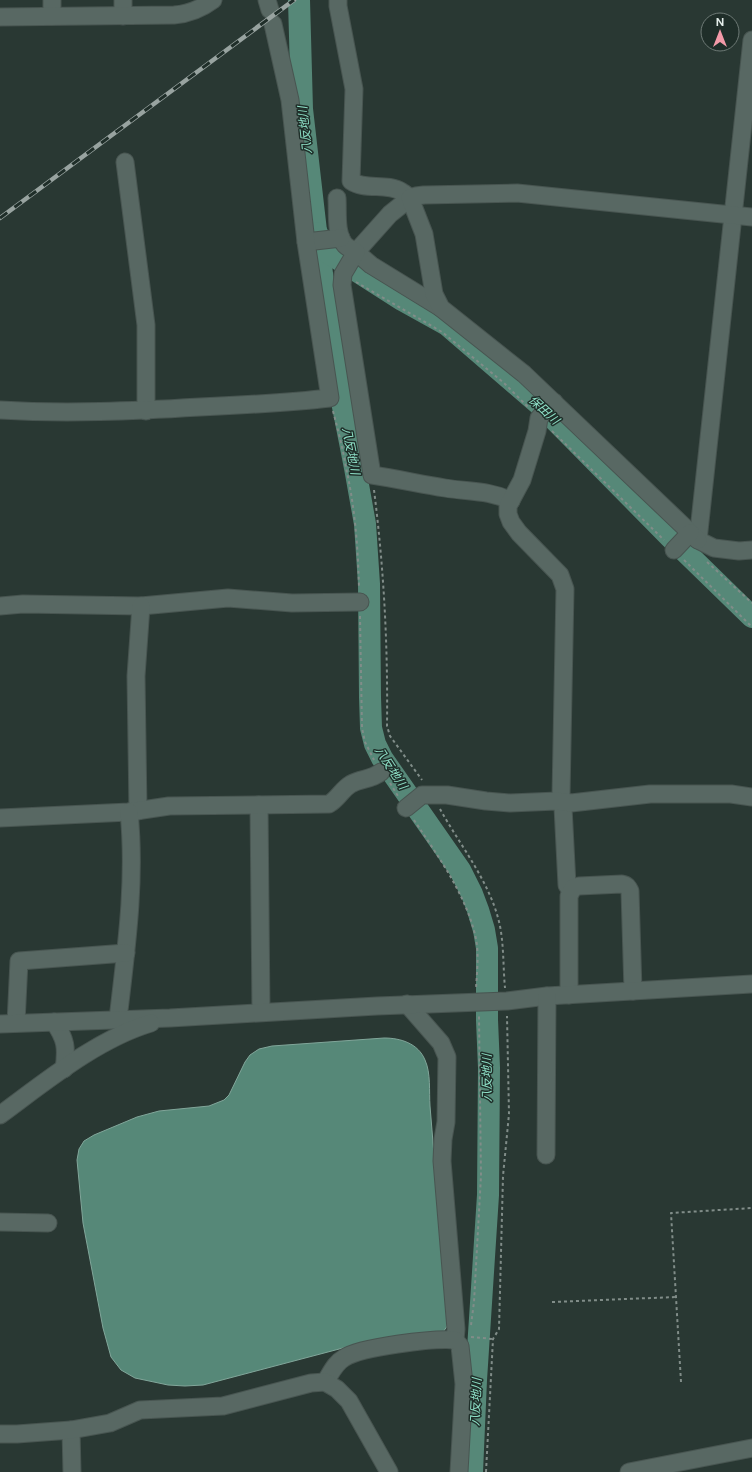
<svg xmlns="http://www.w3.org/2000/svg" width="752" height="1472" font-family="Figtree,'Noto Sans JP',sans-serif">
  <style>
    .water { fill: #568878; stroke: #81a69a }
    .lines { fill: none; stroke-linecap: round; stroke-linejoin: round }
    .river { stroke: #568878; stroke-width: 22 }
    .minor-casing { stroke: #485551; stroke-width: 19 }
    .path { stroke: #818d89; stroke-width: 2; stroke-dasharray: 3 3; stroke-linecap: butt }
    .minor { stroke: #586863; stroke-width: 17 }
    .rail-casing { stroke: #98a3a0; stroke-width: 4.5 }
    .rail { stroke: #1f2e29; stroke-width: 3; stroke-dasharray: 9; stroke-linecap: butt }
    .labels { text-anchor: middle; dominant-baseline: central; stroke-width: 3; stroke-linejoin: round; paint-order: stroke }
    .water-label { font-size: 12px; font-style: italic; fill: #8ee0c7; stroke: #1f2e29 }
  </style>
  <rect width="100%" height="100%" fill="#293833"/>
  <path class="water" d="M384,1038C400,1038 418,1043 425,1060C431,1073 429,1092 430,1106L448,1325L441,1335L350,1350L343,1348L203,1385L185,1386L168,1385L135,1378L121,1370L111,1357L103,1328L83,1223L77,1160L79,1149L84,1141L94,1135L137,1117L159,1111L209,1106L224,1100L229,1095L245,1062L250,1055L259,1049L272,1046Z"/>
  <g class="lines">
    <g class="river">
      <path d="M299,0L302,109L316,231L335,366L355,468L365,524L369,584L370,697L371,728L375,744L382,758L460,870L472,894L478,910L484,930L487,948V1020L489,1068L488,1195L476,1380L472,1472"/>
      <path d="M317,233L327,252L402,300L447,325L541,406L670,537L752,617"/>
    </g>
    <defs>
      <g id="minor">
        <path d="M267,0L270,10"/>
        <path d="M338,0V6L354,89L351,181C365,191 387,182 402,192C405,193 407,196 410,198L390,214L356,252L371,265L441,308"/>
        <path d="M52,16V0"/>
        <path d="M123,16V0"/>
        <path d="M0,17L174,15C189,14 201,9 213,0"/>
        <path d="M752,40L698,540L714,548L739,551L752,550"/>
        <path d="M125,162L146,325V411"/>
        <path d="M337,198C338,213 335,233 345,245C348,248 352,250 356,252L343,274L342,285L372,475C397,479 421,484 445,488C469,492 489,490 511,501"/>
        <path d="M306,242L341,238"/>
        <path d="M554,402L539,418L537,431L522,480L508,506V514L511,522L519,533L560,575L565,589L561,796L563,807L567,885L571,891"/>
        <path d="M0,410C67,414 133,411 200,407C244,405 287,403 330,398L306,242L290,100L273,24"/>
        <path d="M698,540L524,374L441,308L434,294L424,234L410,198L416,196L424,195L517,193L752,217"/>
        <path d="M674,550L690,533"/>
        <path d="M0,606L23,604L141,606L228,598L292,603L360,602"/>
        <path d="M259,805L261,1012"/>
        <path d="M406,808L422,795H447L486,801L510,803L557,801L571,803L650,794H731L752,797"/>
        <path d="M138,811L136,676L141,606"/>
        <path d="M0,818L129,812L169,806L329,804C338,799 342,789 351,784C361,778 371,780 381,772"/>
        <path d="M569,995V896L573,888L579,886L622,884C627,885 628,887 630,891L633,991"/>
        <path d="M407,1004L441,1043L447,1057L446,1122L443,1139L442,1161L456,1329L455,1340"/>
        <path d="M118,1019C126,950 136,882 129,812"/>
        <path d="M54,1022C66,1039 67,1048 64,1069"/>
        <path d="M16,1023L19,961L126,953"/>
        <path d="M0,1024L170,1018L377,1006L507,1001L547,996L752,984"/>
        <path d="M0,1115C45,1082 97,1039 151,1023"/>
        <path d="M546,1155L547,996"/>
        <path d="M0,1222L48,1223"/>
        <path d="M325,1382C331,1373 335,1363 344,1358C360,1347 434,1338 455,1340L460,1346L464,1384L459,1472"/>
        <path d="M71,1430L72,1472"/>
        <path d="M0,1434H17L71,1430L110,1423L140,1410L223,1406L311,1383L325,1382L337,1389L349,1401L389,1472"/>
        <path d="M629,1472L752,1448"/>
      </g>
    </defs>
    <use href="#minor" class="minor-casing"/>
    <g class="path">
      <path d="M356,282L442,332L504,383L529,408"/>
      <path d="M333,411C338,430 343,449 346,468C355,507 358,548 359,588"/>
      <path d="M552,431L664,540"/>
      <path d="M374,490C384,569 388,647 387,726L390,736L422,780"/>
      <path d="M684,560L752,627"/>
      <path d="M707,562L752,603"/>
      <path d="M360,616L362,728L365,742L374,760"/>
      <path d="M390,783L398,796"/>
      <path d="M440,809C461,847 491,883 500,926C504,947 503,967 505,988"/>
      <path d="M414,820C438,856 467,896 476,939C479,954 477,972 476,988"/>
      <path d="M552,1302L676,1297"/>
      <path d="M471,1325L474,1302L481,1176L479,1016"/>
      <path d="M471,1337L493,1339"/>
      <path d="M681,1382L671,1213L752,1208"/>
      <path d="M486,1472L493,1339L499,1329L503,1176L509,1114L507,1016"/>
    </g>
    <use href="#minor" class="minor"/>
    <defs>
      <path id="rail" d="M0,218L294,0"/>
    </defs>
    <use href="#rail" class="rail-casing"/>
    <use href="#rail" class="rail"/>
  </g>
  <g class="labels">
    <g class="water-label">
      <text transform="translate(305 130) rotate(-96)">八反地川</text>
      <text transform="translate(544 410) rotate(43)">保田川</text>
      <text transform="translate(351 451) rotate(79)">八反地川</text>
      <text transform="translate(391 768) rotate(57)">八反地川</text>
      <text transform="translate(487 1078) rotate(-90)">八反地川</text>
      <text transform="translate(476 1402) rotate(-87)">八反地川</text>
    </g>
  </g>
  <g transform="translate(720 32)"><circle r="19" fill="#1f2e29" stroke="#6e7a76"/>
  <path d="M0-3L7 15L0 10L-7 15Z" fill="#f39aa8"/>
  <text y="-6" font-size="11" font-weight="bold" text-anchor="middle" fill="#e4edea">N</text>
  </g>
</svg>
